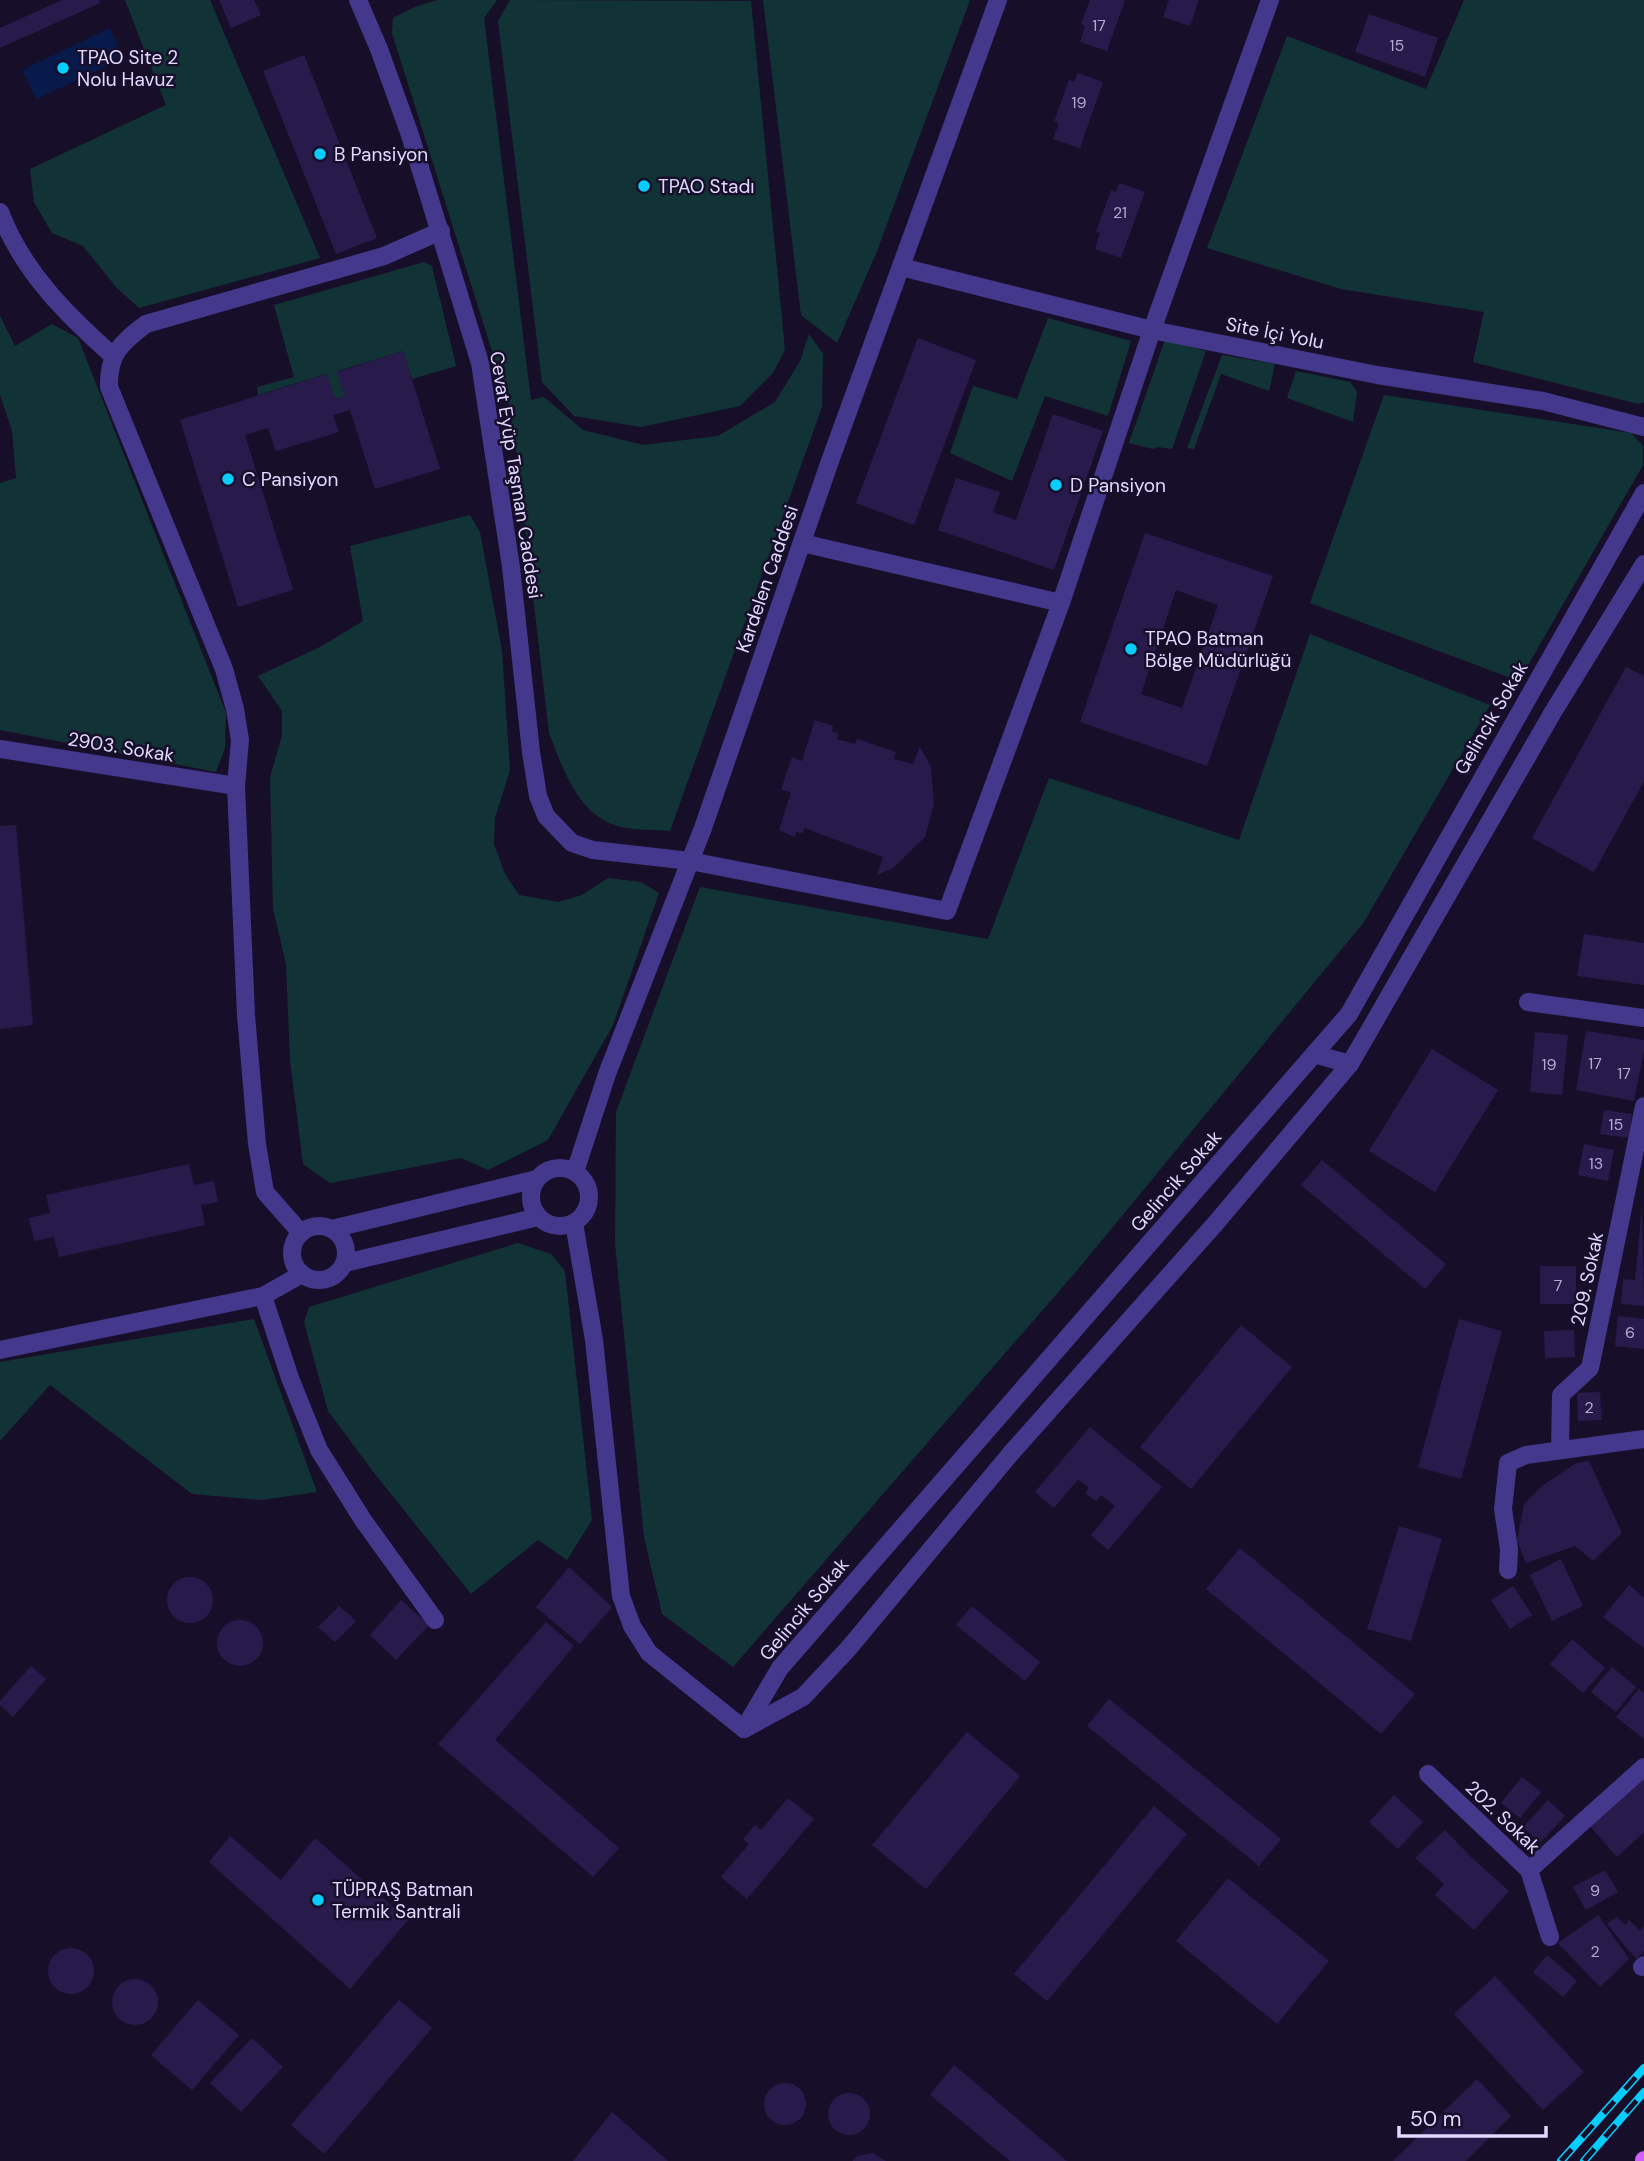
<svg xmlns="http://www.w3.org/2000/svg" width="1644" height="2161" font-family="'DM Sans',sans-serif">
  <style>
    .green { fill: #123335 }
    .water { fill: #081a4b }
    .building { fill: #291a4c; fill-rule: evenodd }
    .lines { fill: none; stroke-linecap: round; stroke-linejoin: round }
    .minor { stroke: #43388b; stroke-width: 18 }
    .major { stroke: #d260ff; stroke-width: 18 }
    .rail-casing { stroke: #05ceff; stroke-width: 8 }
    .rail { stroke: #170f2a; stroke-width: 5; stroke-dasharray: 16; stroke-linecap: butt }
    .poi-dot { fill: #05ceff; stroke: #170f2a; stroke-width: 2.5 }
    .labels { text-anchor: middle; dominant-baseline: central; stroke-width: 5; stroke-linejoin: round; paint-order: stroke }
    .number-label { font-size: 16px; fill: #b3a9d2 }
    .poi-label { font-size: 19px; fill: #e1d9ff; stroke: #170f2a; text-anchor: start }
    .street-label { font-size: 19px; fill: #e1d9ff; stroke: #170f2a }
  </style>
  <rect width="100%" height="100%" fill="#170f2a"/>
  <g class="green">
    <path d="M125,0H210L320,258L139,308L116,287L83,246L52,233L34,202L30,169L166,105Z"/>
    <path d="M437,0H497L484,18L531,400L544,397L583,430L643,445L718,436L775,402L800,361L809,334L823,354L822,407L670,831C653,829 631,831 615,825C577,813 562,766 549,733L515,442L509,405L392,33L393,18L415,7Z"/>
    <path d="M510,0L751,1L785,350L773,373L740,406L641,427L574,416L542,382L498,21Z"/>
    <path d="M763,0H970L877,251L837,343L801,315Z"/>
    <path d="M1464,0H1644V402L1638,404L1473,362L1484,312L1341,289L1207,248L1287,36L1426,89Z"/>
    <path d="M424,262L432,266L456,366L412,379L403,351L338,371L345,396L335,399L326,374L258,395L257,387L294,377L274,305Z"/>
    <path d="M0,316L15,346L52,324L78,338L226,713L225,748L216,772L0,730V483L16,478L12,431L0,395Z"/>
    <path d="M1048,318L1131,341L1108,416L1045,396L1012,481L950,453L973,386L1017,399Z"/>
    <path d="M1165,340L1206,351L1172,449L1157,447L1153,449L1129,443Z"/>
    <path d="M1222,355L1275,364L1269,391L1221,374L1194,449L1187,448Z"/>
    <path d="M1296,371L1350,382L1357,392L1353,422L1287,398Z"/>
    <path d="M1384,395L1631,433L1643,446V465L1519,681L1310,603Z"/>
    <path d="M470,515L480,532L502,651L510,770L495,818L494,844L505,874L519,895L558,902L582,895L608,878L641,882L659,893L613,1025L548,1140L488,1170L461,1158L330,1183L303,1164L290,1060L286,964L273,909L270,777L282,736V711L258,676L322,646L363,621L350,546Z"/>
    <path d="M1310,634L1490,705L1364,922L1079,1268L733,1667L662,1614L644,1537L615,1243L616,1112L700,887L988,939L1049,778L1239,840Z"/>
    <path d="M518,1243L551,1254L565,1271L592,1520L567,1560L538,1540L471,1594L375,1474L328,1411L304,1322L309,1307Z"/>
    <path d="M254,1319L317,1492L262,1500L192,1494L50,1385L0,1441V1362Z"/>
  </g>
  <path class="water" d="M110,28L123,59L36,99L22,70Z"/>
  <g class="building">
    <path d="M62,0H99L100,3L0,48V28Z"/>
    <path d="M219,0H254L261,15L231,28Z"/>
    <path d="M1090,0H1125L1107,51L1080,42L1085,26L1081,24Z"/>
    <path d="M1169,0H1199L1190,26L1163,17Z"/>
    <path d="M1369,14L1438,38L1425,77L1355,52Z"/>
    <path d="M304,55L377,238L336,254L263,71Z"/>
    <path d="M1078,73L1103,82L1080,148L1053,139L1059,123L1054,122L1069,80L1074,82Z"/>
    <path d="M1119,183L1145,192L1121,258L1095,249L1100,233L1096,232L1111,190L1116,192Z"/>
    <path d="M918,338L976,360L914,525L856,503Z"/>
    <path d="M403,351L440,469L375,489L350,410L333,415L339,432L276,451L268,428L245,435L293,590L238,607L180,420L327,374L335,399L345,396L337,372Z"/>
    <path d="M1053,414L1103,431L1054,570L938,530L956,478L1000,492L993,512L1016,520Z"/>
    <path d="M1145,533L1273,576L1207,766L1080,722ZM1176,590L1218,605L1182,708L1141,694Z"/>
    <path d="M1626,667L1644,676V781L1594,872L1532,838Z"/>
    <path d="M815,720L833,726L832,732L838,733L837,739L855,744L857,739L896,752L894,759L913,764L920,747L931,767L934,804L925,837L893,868L877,875L883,857L804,828L803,833L796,832L795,837L779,830L791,792L781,790L792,757L802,761Z"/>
    <path d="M16,825L33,1025L0,1029V826Z"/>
    <path d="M1584,934L1644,943V985L1577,976Z"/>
    <path d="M1586,1031L1644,1040V1051L1634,1101L1576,1090Z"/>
    <path d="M1535,1032L1568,1035L1562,1095L1530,1092Z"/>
    <path d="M1432,1049L1498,1090L1435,1192L1369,1151Z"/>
    <path d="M1604,1110L1632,1114L1629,1138L1600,1134Z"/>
    <path d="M1584,1144L1614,1150L1608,1181L1578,1175Z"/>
    <path d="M1322,1160L1446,1264L1425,1289L1301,1185Z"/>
    <path d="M189,1164L194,1185L214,1181L218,1202L201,1205L205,1225L59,1257L54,1237L34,1241L29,1218L50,1213L46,1195Z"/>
    <path d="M1642,1206L1644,1306L1621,1304L1623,1279L1635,1280Z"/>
    <rect x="1540" y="1266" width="36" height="38"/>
    <path d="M1618,1316L1644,1319V1349L1615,1346Z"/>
    <path d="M1459,1319L1502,1331L1461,1479L1418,1467Z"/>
    <path d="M1241,1325L1292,1367L1191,1489L1140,1447Z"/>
    <path d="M1574,1330L1575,1357L1545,1358L1544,1331Z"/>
    <path d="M1600,1392L1602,1420L1578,1421L1577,1393Z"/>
    <path d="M1090,1427L1162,1487L1108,1550L1091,1535L1115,1506L1101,1495L1096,1501L1085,1493L1089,1488L1078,1479L1054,1508L1035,1492Z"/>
    <path d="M1589,1461L1622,1533L1593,1561L1575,1546L1526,1563L1517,1540L1524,1504L1542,1486L1576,1463Z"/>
    <path d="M1399,1526L1442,1539L1411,1641L1367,1629Z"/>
    <path d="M1240,1548L1415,1694L1381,1734L1206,1589Z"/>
    <path d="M1561,1559L1583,1606L1552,1621L1530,1575Z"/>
    <path d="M569,1567L612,1607L580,1644L536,1607Z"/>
    <circle cx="190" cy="1600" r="23"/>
    <path d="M1629,1585L1644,1598V1648L1603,1617Z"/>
    <path d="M1513,1586L1532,1615L1510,1629L1491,1600Z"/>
    <path d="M401,1600L429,1625L396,1660L370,1635Z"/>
    <path d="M339,1606L356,1621L335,1642L318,1627Z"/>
    <path d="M972,1606L1040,1662L1025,1681L956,1625Z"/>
    <circle cx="240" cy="1643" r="23"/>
    <path d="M546,1622L574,1646L495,1740L619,1848L593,1877L438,1744Z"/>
    <path d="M1572,1639L1605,1668L1583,1693L1550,1664Z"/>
    <path d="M31,1666L46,1679L13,1717L0,1705V1701Z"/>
    <path d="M1612,1667L1636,1687L1616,1712L1591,1692Z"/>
    <path d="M1639,1689L1644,1693V1739L1616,1717Z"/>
    <path d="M1109,1699L1281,1839L1259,1866L1087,1726Z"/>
    <path d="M967,1732L1020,1776L926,1889L872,1845Z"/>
    <path d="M1522,1777L1541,1792L1520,1818L1501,1803Z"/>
    <path d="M1644,1778V1832L1617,1857L1590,1826Z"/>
    <path d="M1394,1795L1423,1822L1398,1849L1369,1822Z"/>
    <path d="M788,1798L814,1819L747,1899L721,1877L749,1844L743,1839L755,1825L761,1830Z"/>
    <path d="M1548,1800L1565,1816L1540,1843L1523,1827Z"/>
    <path d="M1154,1806L1187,1834L1047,2001L1014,1974Z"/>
    <path d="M1445,1830L1470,1856L1509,1891L1474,1930L1435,1895L1444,1884L1415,1858Z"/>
    <path d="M230,1836L281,1880L315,1838L408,1920L350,1989L209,1862Z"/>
    <path d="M1605,1870L1618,1892L1586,1910L1573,1887Z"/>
    <path d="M1228,1878L1329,1961L1277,2024L1176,1941Z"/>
    <path d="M1598,1915L1629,1959L1600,1987L1558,1943Z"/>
    <path d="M1617,1917L1625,1925L1629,1920L1640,1931L1644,1925V1951L1636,1959L1607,1924Z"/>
    <circle cx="71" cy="1971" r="23"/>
    <path d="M1547,1955L1577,1981L1563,1997L1533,1972Z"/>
    <path d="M1495,1976L1584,2072L1543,2110L1454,2014Z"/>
    <circle cx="135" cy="2002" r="23"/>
    <path d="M198,2000L239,2035L192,2090L151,2055Z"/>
    <path d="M399,2000L432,2028L324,2154L291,2125Z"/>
    <path d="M252,2038L283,2067L241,2112L210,2083Z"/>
    <path d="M954,2065L1067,2161H1010L930,2095Z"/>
    <path d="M1477,2079L1511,2116L1466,2161H1393Z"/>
    <circle cx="785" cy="2104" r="21"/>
    <circle cx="849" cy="2114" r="21"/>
    <path d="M612,2112L668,2161H573Z"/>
    <path d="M872,2153L886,2161H852L858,2156Z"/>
  </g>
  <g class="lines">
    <g class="minor">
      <path d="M358,0L379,49L410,135L480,363L511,567L531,752L538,796L546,816L572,843L593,850L690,861L947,911L1061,603L1152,330L1270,0"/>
      <path d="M0,212C23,272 66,314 113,356"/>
      <path d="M901,267L1152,330L1377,375L1543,401L1644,427"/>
      <path d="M802,543L1061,603"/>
      <path d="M0,749L236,786"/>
      <path d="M1528,1002L1644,1018"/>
      <path d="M1314,1054L1350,1064"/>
      <circle cx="560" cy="1197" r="29"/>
      <path d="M575,1172L607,1074L703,828L830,461L998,0"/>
      <path d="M574,1223L594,1340L621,1596L632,1626L649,1653L744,1729"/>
      <circle cx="319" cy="1253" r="27"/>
      <path d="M332,1229L537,1179"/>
      <path d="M301,1233L265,1192L257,1144L246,1015L236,786L240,740L235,709L224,669L109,387C108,354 121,343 146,324L384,256L441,231"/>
      <path d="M345,1263L538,1217"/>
      <path d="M263,1296L290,1378L319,1450L363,1520L435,1620"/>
      <path d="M0,1350L263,1296L302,1274"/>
      <path d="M1560,1450L1561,1395L1590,1368L1644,1106"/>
      <path d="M1508,1570L1509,1549L1503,1509L1508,1463L1526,1455L1644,1439"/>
      <path d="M744,1729L780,1668L1349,1014L1644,493"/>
      <path d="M744,1729L803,1697L848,1649L1012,1452L1215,1224L1350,1064L1553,712L1644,564"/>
      <path d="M1428,1774L1529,1870L1550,1937"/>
      <path d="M1529,1870L1644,1767"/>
      <path d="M1642,1967L1644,1965"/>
    </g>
    <path class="major" d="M1644,2161V2160"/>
    <defs>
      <g id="rail">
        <path d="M1561,2161L1644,2068"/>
        <path d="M1584,2161L1644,2092"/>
      </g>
    </defs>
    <use href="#rail" class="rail-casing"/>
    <use href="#rail" class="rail"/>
  </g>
  <g class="poi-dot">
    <circle cx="63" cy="68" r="7"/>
    <circle cx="320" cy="154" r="7"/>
    <circle cx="644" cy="186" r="7"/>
    <circle cx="228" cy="479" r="7"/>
    <circle cx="1056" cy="485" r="7"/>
    <circle cx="1131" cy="649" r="7"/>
    <circle cx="318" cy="1900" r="7"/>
  </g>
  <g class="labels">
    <g class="number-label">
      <text x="1099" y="25">17</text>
      <text x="1397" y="45">15</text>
      <text x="1079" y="102">19</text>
      <text x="1120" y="212">21</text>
      <text x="1595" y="1063">17</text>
      <text x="1549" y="1064">19</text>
      <text x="1624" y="1073">17</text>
      <text x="1616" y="1124">15</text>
      <text x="1596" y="1163">13</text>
      <text x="1558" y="1285">7</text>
      <text x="1630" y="1332">6</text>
      <text x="1589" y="1407">2</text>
      <text x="1595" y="1890">9</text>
      <text x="1595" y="1951">2</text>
    </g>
    <g class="poi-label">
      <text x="77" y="57">TPAO Site 2<tspan x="77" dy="22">Nolu Havuz</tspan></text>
      <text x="334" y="154">B Pansiyon</text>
      <text x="658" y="186">TPAO Stadı</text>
      <text x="242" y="479">C Pansiyon</text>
      <text x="1070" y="485">D Pansiyon</text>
      <text x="1145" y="638">TPAO Batman<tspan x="1145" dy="22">Bölge Müdürlüğü</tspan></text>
      <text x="332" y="1889">TÜPRAŞ Batman<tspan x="332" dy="22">Termik Santrali</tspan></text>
    </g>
    <g class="street-label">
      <text transform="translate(1275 333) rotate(11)">Site İçi Yolu</text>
      <text transform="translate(516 475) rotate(81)">Cevat Eyüp Taşman Caddesi</text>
      <text transform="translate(767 579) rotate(-71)">Kardelen Caddesi</text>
      <text transform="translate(1491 718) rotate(-60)">Gelincik Sokak</text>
      <text transform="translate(121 747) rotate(9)">2903. Sokak</text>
      <text transform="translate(1176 1181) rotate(-49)">Gelincik Sokak</text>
      <text transform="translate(1587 1279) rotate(-78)">209. Sokak</text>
      <text transform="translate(804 1609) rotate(-50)">Gelincik Sokak</text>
      <text transform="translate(1503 1817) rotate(44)">202. Sokak</text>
    </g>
  </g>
  <path d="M1399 2126v10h147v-10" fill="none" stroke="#e1d9ff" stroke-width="3.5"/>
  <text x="1410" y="2126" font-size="21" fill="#e1d9ff" stroke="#170f2a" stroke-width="5" paint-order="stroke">50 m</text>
</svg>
